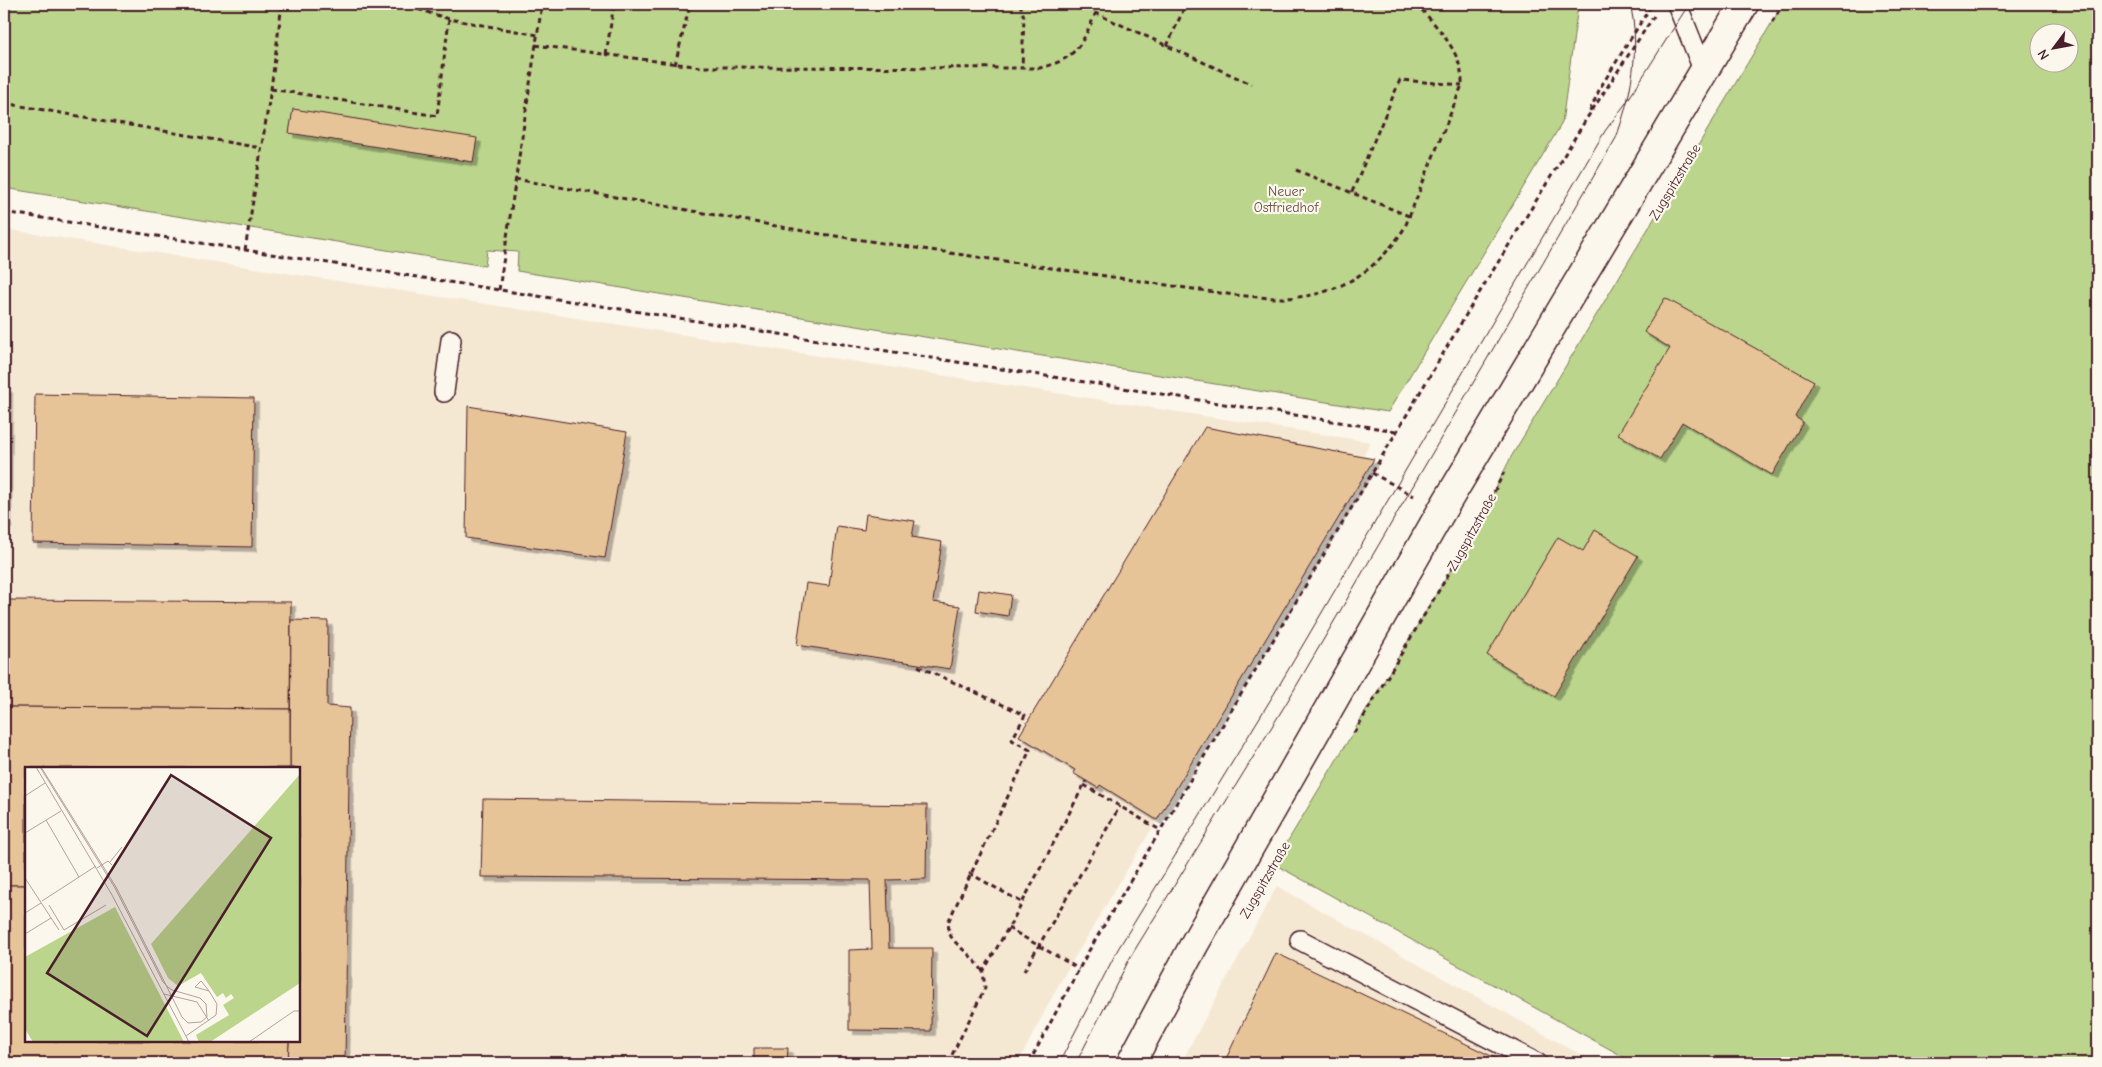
<svg xmlns="http://www.w3.org/2000/svg" width="2102" height="1067" font-family="'Comic Neue',sans-serif">
  <style>
    .built { fill: #f5e8d3; fill-rule: evenodd }
    .green { fill: #bbd58c; stroke: #827a5c; fill-rule: evenodd }
    .building { fill: #e7c498; stroke: #4a1f2b; filter: url(#shadow) }
    .lines { fill: none; stroke-linecap: round; stroke-linejoin: round }
    .lane-casing { stroke: #4a1f2b; stroke-width: 22 }
    .secondary-casing { stroke: #4a1f2b; stroke-width: 31 }
    .path { stroke: #4a1f2b; stroke-width: 3; stroke-dasharray: 5 4; stroke-linecap: butt }
    .lane { stroke: #fbf7ec; stroke-width: 19 }
    .secondary { stroke: #fbf7ec; stroke-width: 28 }
    .tram { stroke: #4a1f2b; stroke-width: 1 }
    .labels { text-anchor: middle; dominant-baseline: central; stroke-width: 4.5; stroke-linejoin: round; paint-order: stroke }
    .street-label { font-size: 14px; fill: #4a1f2b; stroke: #fbf7ec }
    .park-label { font-size: 14px; fill: #664c43; stroke: #fbf7ec }
    .inset-road { fill: none; stroke: #b4a19f; stroke-width: 1 }
    .view { fill: #4a1f2b; fill-opacity: 0.15; stroke: #4a1f2b; stroke-width: 2.5 }
    .inset-edge { fill: none; stroke: #4a1f2b; stroke-width: 2.5 }
  </style>
  <defs>
    <filter id="shadow"><feDropShadow dx="4.5" dy="4.5" stdDeviation="0" flood-color="#0004"/></filter>
  </defs>
  <rect width="100%" height="100%" fill="#fbf7ec"/>
  <filter id="ink" filterUnits="userSpaceOnUse"><feTurbulence type="fractalNoise" baseFrequency=".02" numOctaves="2"/><feDisplacementMap in="SourceGraphic" scale="10" xChannelSelector="R" yChannelSelector="G"/><feConvolveMatrix kernelMatrix="1 2 1 2 8 2 1 2 1" color-interpolation-filters="sRGB"/></filter>
  <g filter="url(#ink)">
    <g class="built">
      <path d="M4,229L1371,442L1157,820L1060,982L1018,1063H4ZM26,768H299V1041H26Z"/>
      <path d="M1277,886L1596,1063H1181Z"/>
    </g>
    <g class="green">
      <path d="M4,4H1574L1578,6L1562,123L1388,412L517,271L518,252L487,250L485,266L4,188Z"/>
      <path d="M1783,4H2098V1063H1635L1274,864L1476,528L1511,457ZM2040,32H2070V62H2040Z"/>
    </g>
    <g class="building">
      <path d="M293,109L477,138L473,162L289,133Z"/>
      <path d="M1665,298L1814,381L1795,417L1803,422L1772,475L1682,422L1660,459L1618,434L1670,348L1644,332Z"/>
      <path d="M4,388H8L7,524H4Z"/>
      <path d="M35,394L254,398L252,547L33,543Z"/>
      <path d="M468,406L627,432L605,558L466,538Z"/>
      <path d="M1205,427L1374,459L1157,820L1100,785L1098,788L1073,773L1075,770L1019,736Z"/>
      <path d="M866,514L915,521L912,537L942,542L933,602L960,606L950,669L797,645L806,583L829,586L837,526L864,530Z"/>
      <path d="M1595,530L1638,556L1554,696L1487,655L1558,537L1583,551Z"/>
      <path d="M979,590L1011,595L1008,616L976,611Z"/>
      <path d="M4,600L291,602L290,709L4,707Z"/>
      <path d="M291,620L328,621L327,706L350,708L345,1063H288L289,1041H299V768H290Z"/>
      <path d="M4,707L290,709V768H26V885H4Z"/>
      <path d="M483,799L927,805L926,879L887,880L889,948H932L931,1031L849,1030V950L872,949L870,880L481,877Z"/>
      <path d="M4,885H26V1041H289L288,1063H4Z"/>
      <path d="M1276,953L1506,1063H1224Z"/>
      <path d="M754,1048H788L787,1063H754Z"/>
    </g>
    <g class="lines">
      <defs>
        <g id="lane">
          <path d="M1677,4L1704,72"/>
          <path d="M444,392L451,340"/>
          <path d="M1300,940L1537,1063"/>
        </g>
        <path id="secondary" d="M1131,1063L1195,943L1442,510L1744,4"/>
      </defs>
      <use href="#lane" class="lane-casing"/>
      <use href="#secondary" class="secondary-casing"/>
      <g class="path">
        <path d="M401,4L449,19L538,35"/>
        <path d="M1020,4L1024,17L1022,68"/>
        <path d="M1095,13L1251,84"/>
        <path d="M1772,22L1783,4"/>
        <path d="M535,45L701,67L1039,68C1081,59 1083,39 1100,4"/>
        <path d="M1167,46L1186,4"/>
        <path d="M606,55L614,4"/>
        <path d="M675,65L690,4"/>
        <path d="M271,89L437,116L449,19"/>
        <path d="M4,103L261,148"/>
        <path d="M1590,111L1600,88L1651,6"/>
        <path d="M1296,170L1409,216"/>
        <path d="M515,179L815,233L1234,295C1248,296 1263,298 1277,298C1332,299 1376,274 1405,227L1462,85C1463,51 1437,28 1417,4"/>
        <path d="M1352,192L1400,80L1462,85"/>
        <path d="M4,212L1396,431"/>
        <path d="M245,250L271,89L282,4"/>
        <path d="M499,290L542,4"/>
        <path d="M1372,473L1414,496"/>
        <path d="M918,666L1025,715L1012,740L1030,750L949,920C949,923 948,928 949,932C952,944 975,956 983,972"/>
        <path d="M1354,733L1476,528L1504,472"/>
        <path d="M1084,785L1160,830"/>
        <path d="M969,873L1023,903"/>
        <path d="M1008,928L1079,969"/>
        <path d="M1024,971L1120,806"/>
        <path d="M948,1063L985,988L983,972L1019,909L1086,781"/>
        <path d="M1029,1063L1087,954L1473,303L1587,118L1654,16"/>
      </g>
      <use href="#lane" class="lane"/>
      <use href="#secondary" class="secondary"/>
      <g class="tram">
        <path d="M1059,1063L1118,949L1274,694L1605,131L1626,103L1689,4"/>
        <path d="M1076,1063L1131,956L1287,702L1616,138C1631,97 1641,47 1630,4"/>
      </g>
    </g>
  </g>
  <g class="labels">
    <g class="street-label">
      <text transform="translate(1675 182) rotate(-59)">Zugspitzstraße</text>
      <text transform="translate(1472 532) rotate(-61)">Zugspitzstraße</text>
      <text transform="translate(1265 880) rotate(-60)">Zugspitzstraße</text>
    </g>
    <g class="park-label">
      <text x="1286" y="191">Neuer<tspan x="1286" dy="16">Ostfriedhof</tspan></text>
    </g>
  </g>
  <g transform="translate(25 767)">
    <rect width="275" height="275" fill="#fbf7ec"/>
    <path d="M275,7V216L185,275H174L171,268L204,248L198,238L209,231L206,227L201,231L198,226L192,230L176,206L153,219L143,211L126,177ZM90,140L159,275H8L0,262V190Z" fill="#bbd58c"/>
    <path class="inset-road" d="M11,0L87,128L164,275M15,0L90,121L138,215L143,220L147,223L175,231L181,237L182,250L176,255L163,256L157,250L139,214L91,120L16,0M0,29L20,16M21,53L54,110M0,66L36,44M85,95L97,80M72,101L83,94L87,98M0,111L34,163M17,134L71,99M24,138L39,163L81,138M0,146L16,136M0,167L26,151M176,214L177,215L184,224L170,220ZM139,227L172,235L184,254M161,269L191,248L192,237L184,224M224,275L269,244H275"/>
    <path class="view" d="M146,8L246,71L122,269L22,206Z"/>
    <rect width="275" height="275" class="inset-edge"/>
  </g>
  <rect width="2102" height="1067" fill="none" stroke="#fbf7ec" stroke-width="20"/>
  <rect x="10" y="10" width="2082" height="1047" fill="none" stroke="#4a1f2b" stroke-width="2" filter="url(#ink)"/>
  <g transform="translate(2054 48) rotate(238)"><circle r="24" fill="#fbf7ec" stroke="#b4a19f"/>
  <path d="M0-4L9 19L0 12L-9 19Z" fill="#4a1f2b"/>
  <text y="-8" font-size="14" font-weight="bold" text-anchor="middle" fill="#4a1f2b">N</text>
  </g>
</svg>
